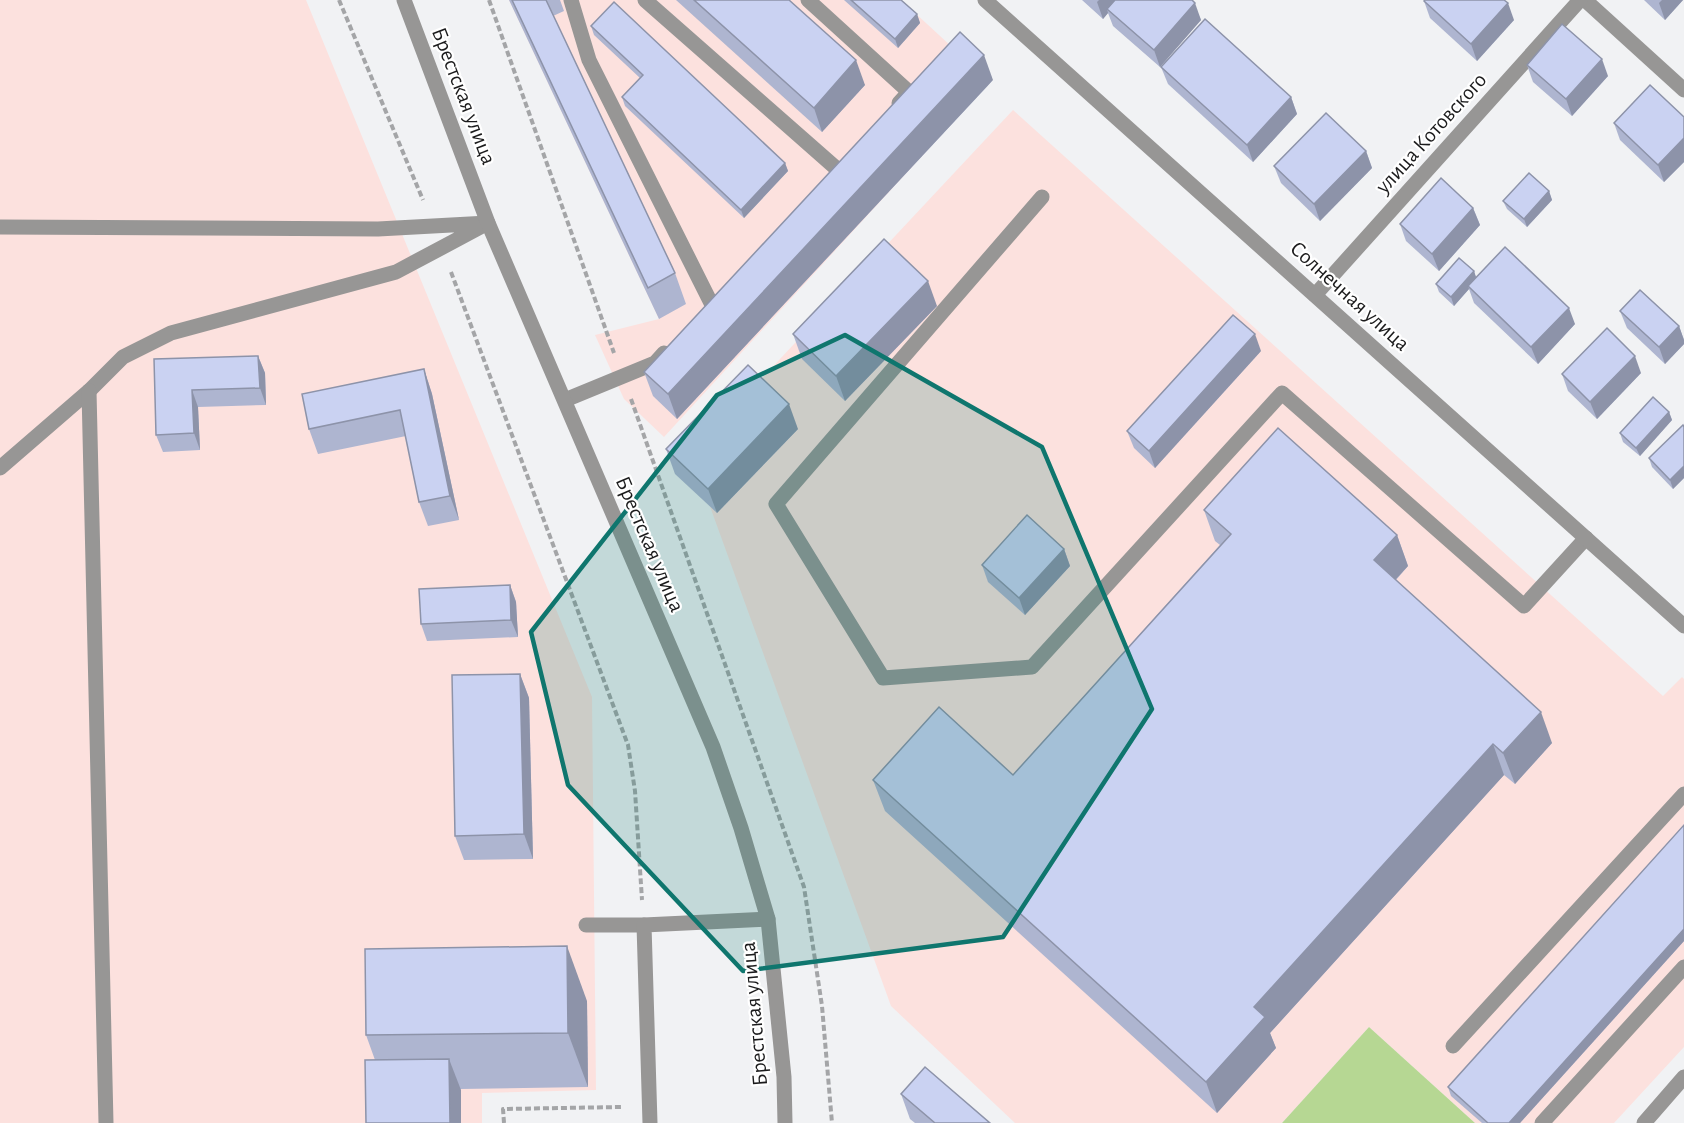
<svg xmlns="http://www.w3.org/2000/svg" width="1684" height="1123" font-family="'Alegreya Sans',sans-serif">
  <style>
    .industrial { fill: #fce1de }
    .green { fill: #b6d793 }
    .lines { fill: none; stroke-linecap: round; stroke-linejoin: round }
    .path { stroke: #a4a5a7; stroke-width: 4; stroke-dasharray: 6 3; stroke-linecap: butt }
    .service { stroke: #979695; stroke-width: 15 }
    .minor { stroke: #979695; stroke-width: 15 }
    .tertiary { stroke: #979695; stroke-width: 15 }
    .wall { fill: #aeb5d0 }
    .shaded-wall { fill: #8d93a9 }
    .building { fill: #cad2f2; stroke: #8d93a9; stroke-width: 1.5 }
    .marked { fill: #0f766e; fill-opacity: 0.2; stroke: #0f766e; stroke-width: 4.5; stroke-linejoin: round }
    .labels { text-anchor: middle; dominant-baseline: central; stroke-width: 4.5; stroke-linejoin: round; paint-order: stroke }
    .street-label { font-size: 22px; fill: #1b1b1c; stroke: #fff }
  </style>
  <rect width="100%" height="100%" fill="#f1f2f4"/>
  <g class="industrial">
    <path d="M0,0H306L592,697L596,1090L482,1093V1123H0Z"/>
    <path d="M509,0H901L990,82L664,437L624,399L595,335L659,319Z"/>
    <path d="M1013,110L1663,696L1682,677L1684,679V1047L1614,1123H1475L1369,1027L1282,1123H1015L891,1006L691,454Z"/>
  </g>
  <path class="green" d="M1369,1027L1475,1123H1282Z"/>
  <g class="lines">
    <g class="path">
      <path d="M339,0L423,200"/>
      <path d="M489,0L614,353"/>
      <path d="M451,272L628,745L635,791L642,900"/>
      <path d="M631,399L804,887L822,1006L832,1123"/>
      <path d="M504,1123L503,1109L621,1107V1110"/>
    </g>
    <g class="service">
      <path d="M571,0L589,60L711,303"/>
      <path d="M645,0L837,169"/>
      <path d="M808,0L909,92L899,103"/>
      <path d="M1042,197L776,504L883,678L1032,667L1282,393L1524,606L1586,538"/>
      <path d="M0,227L378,229L488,223L396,272L171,333L123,357L89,391L0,468"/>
      <path d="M89,391L106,1123"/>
      <path d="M565,400L655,363L664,353"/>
      <path d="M586,925H644"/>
      <path d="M1453,1046L1684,794"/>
      <path d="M650,1123L644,925L768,919"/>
      <path d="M1542,1123L1684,967"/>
      <path d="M1644,1123L1684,1077"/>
    </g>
    <g class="minor">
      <path d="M985,0L1684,626"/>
      <path d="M1585,0L1684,90"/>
      <path d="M1315,295L1580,0"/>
    </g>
    <path class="tertiary" d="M404,0L488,223L713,747L741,828L768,919L784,1077L785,1123"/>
  </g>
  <g class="wall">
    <path d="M509,0H560L564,11L553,16L675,273L686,304L659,319Z"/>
    <path d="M676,0H789L865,85L822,132Z"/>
    <path d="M844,0H901L917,14L920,23L898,48Z"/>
    <path d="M1082,0H1192L1201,20L1160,67L1113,26L1108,13L1103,19Z"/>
    <path d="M1644,0H1683L1665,20Z"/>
    <path d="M1424,1L1514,20L1477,61L1430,18Z"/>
    <path d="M591,26L785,163L788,171L744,218L625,106L622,97L640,78L594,35Z"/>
    <path d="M1527,65L1608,76L1572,116L1533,82Z"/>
    <path d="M1161,67L1291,97L1297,114L1253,162L1168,84Z"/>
    <path d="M993,80L677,419L653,396L644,372Z"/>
    <path d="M1684,117V162L1664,182L1620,140L1614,123Z"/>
    <path d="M1366,151L1372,168L1320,221L1281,183L1274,166Z"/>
    <path d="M1549,191L1552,200L1527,227L1507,209L1503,201Z"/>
    <path d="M1473,208L1480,225L1439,271L1406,241L1400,224Z"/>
    <path d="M1474,271L1476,278L1575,324L1538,364L1474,303L1469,289L1454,306L1439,292L1436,284Z"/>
    <path d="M937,306L845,401L802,359L793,334Z"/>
    <path d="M1620,311L1679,326L1684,340V344L1665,364L1627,328Z"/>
    <path d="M1261,351L1155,468L1134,448L1127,431Z"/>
    <path d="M258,356L265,373L266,405L198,407L200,450L163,452L156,435L154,359Z"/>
    <path d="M424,369L432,394L459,520L428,526L419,502L406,436L318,454L309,429Z"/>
    <path d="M1641,373L1597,419L1568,391L1562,374Z"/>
    <path d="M1669,412L1672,420L1640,456L1623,442L1620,433Z"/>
    <path d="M1684,427V478L1673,489L1652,467L1649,458Z"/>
    <path d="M798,429L717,513L675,474L666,449Z"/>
    <path d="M1204,510L1397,535L1408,566L1396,580L1552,743L1515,784L1504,775L1270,1033L1276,1048L1217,1113L885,811L873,780L1013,775L1220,545L1215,541Z"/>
    <path d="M1064,549L1070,566L1025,615L988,582L982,565Z"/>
    <path d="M510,585L516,602L518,637L427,641L421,624Z"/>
    <path d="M520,674L529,698L533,859L464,860L455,836Z"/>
    <path d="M1684,825V941L1520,1123H1482L1451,1096L1448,1087Z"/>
    <path d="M587,1001L588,1087L460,1089L461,1090L375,1060L366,1035Z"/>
    <path d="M901,1094L990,1123H915L910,1119Z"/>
  </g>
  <g class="shaded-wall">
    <path d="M1099,0H1120L1107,9L1108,13L1103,19L1097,2Z"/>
    <path d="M1662,0H1683L1665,20L1659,3Z"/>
    <path d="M1195,3L1201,20L1160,67L1154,50Z"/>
    <path d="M1508,3L1514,20L1477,61L1471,44Z"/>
    <path d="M917,14L920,23L898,48L895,39Z"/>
    <path d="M984,55L993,80L677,419L668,394Z"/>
    <path d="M1602,59L1608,76L1572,116L1566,99Z"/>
    <path d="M856,60L865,85L822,132L814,108Z"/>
    <path d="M1291,97L1297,114L1253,162L1247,145Z"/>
    <path d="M1684,138V162L1664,182L1658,165Z"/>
    <path d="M1366,151L1372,168L1320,221L1314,204Z"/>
    <path d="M785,163L788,171L744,218L741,210Z"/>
    <path d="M1549,191L1552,200L1527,227L1524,219Z"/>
    <path d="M1473,208L1480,225L1439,271L1432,254Z"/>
    <path d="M1474,271L1477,280L1468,286L1469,289L1454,306L1451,297Z"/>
    <path d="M928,281L937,306L845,401L836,376Z"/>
    <path d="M1569,308L1575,324L1538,364L1531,347Z"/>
    <path d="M1679,326L1684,340V344L1665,364L1659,347Z"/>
    <path d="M1255,334L1261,351L1155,468L1149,451Z"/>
    <path d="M258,356L265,373L266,405L260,388Z"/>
    <path d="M1635,356L1641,373L1597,419L1590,402Z"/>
    <path d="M424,369L432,394L459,520L450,496Z"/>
    <path d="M192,390L198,407L200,450L194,433Z"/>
    <path d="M789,404L798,429L717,513L708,489Z"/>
    <path d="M1669,412L1672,420L1640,456L1636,448Z"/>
    <path d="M1684,466V478L1673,489L1670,480Z"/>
    <path d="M1397,535L1408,566L1385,591L1374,560Z"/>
    <path d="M1064,549L1070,566L1025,615L1019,598Z"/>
    <path d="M510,585L516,602L518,637L511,620Z"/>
    <path d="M520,674L529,698L533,859L524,834Z"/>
    <path d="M1541,712L1552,743L1515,784L1503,753Z"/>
    <path d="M1493,744L1504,775L1270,1033L1276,1048L1217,1113L1206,1082L1254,1007Z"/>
    <path d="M1684,929V941L1520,1123H1509Z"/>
    <path d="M567,946L587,1001L588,1087L568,1033Z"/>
    <path d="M449,1059L461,1090V1123H450Z"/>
  </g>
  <g class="building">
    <path d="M512,0H546L675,273L648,288Z"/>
    <path d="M694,0H789L856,60L814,108Z"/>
    <path d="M851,0H901L917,14L895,39Z"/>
    <path d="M1115,0H1192L1195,3L1154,50L1107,9Z"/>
    <path d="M1425,0H1504L1508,3L1471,44L1424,1Z"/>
    <path d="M614,2L785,163L741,210L622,97L643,75L591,26Z"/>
    <path d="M1205,19L1291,97L1247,145L1161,67Z"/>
    <path d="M1562,24L1602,59L1566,99L1527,65Z"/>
    <path d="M960,32L984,55L668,394L644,372Z"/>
    <path d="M1650,85L1684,117V138L1658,165L1614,123Z"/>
    <path d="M1326,113L1366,151L1314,204L1274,166Z"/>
    <path d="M1529,173L1549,191L1524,219L1503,201Z"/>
    <path d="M1441,178L1473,208L1432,254L1400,224Z"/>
    <path d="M884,239L928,281L836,376L793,334Z"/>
    <path d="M1505,247L1569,308L1531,347L1468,286Z"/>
    <path d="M1459,258L1474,271L1451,297L1436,284Z"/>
    <path d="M1640,290L1679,326L1659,347L1620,311Z"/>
    <path d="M1233,315L1255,334L1149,451L1127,431Z"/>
    <path d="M1607,328L1635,356L1590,402L1562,374Z"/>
    <path d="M258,356L260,388L192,390L194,433L156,435L154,359Z"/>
    <path d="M748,365L789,404L708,489L666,449Z"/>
    <path d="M424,369L450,496L419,502L400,410L309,429L302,394Z"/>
    <path d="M1653,397L1669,412L1636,448L1620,433Z"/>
    <path d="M1683,425L1684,427V466L1670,480L1649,458Z"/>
    <path d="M1278,428L1397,535L1374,560L1541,712L1503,753L1493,744L1254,1007L1265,1017L1206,1082L873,780L939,707L1013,775L1231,534L1204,510Z"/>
    <path d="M1027,515L1064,549L1019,598L982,565Z"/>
    <path d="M510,585L511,620L421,624L419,589Z"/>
    <path d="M520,674L524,834L455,836L452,675Z"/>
    <path d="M1684,825V929L1509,1123H1488L1448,1087Z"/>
    <path d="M567,946L568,1033L366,1035L365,949Z"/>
    <path d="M449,1059L450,1123H366L365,1060Z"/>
    <path d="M925,1067L990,1123H935L901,1094Z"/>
  </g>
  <path class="marked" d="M845,335L1042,447L1152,709L1003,937L743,971L568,785L531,632L717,395Z"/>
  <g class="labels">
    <g class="street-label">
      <text transform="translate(464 96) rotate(69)">Брестская улица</text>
      <text transform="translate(1431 133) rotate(-48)">улица Котовского</text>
      <text transform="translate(1350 296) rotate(42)">Солнечная улица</text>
      <text transform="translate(650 544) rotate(67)">Брестская улица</text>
      <text transform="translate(754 1014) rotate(-95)">Брестская улица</text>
    </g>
  </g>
</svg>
